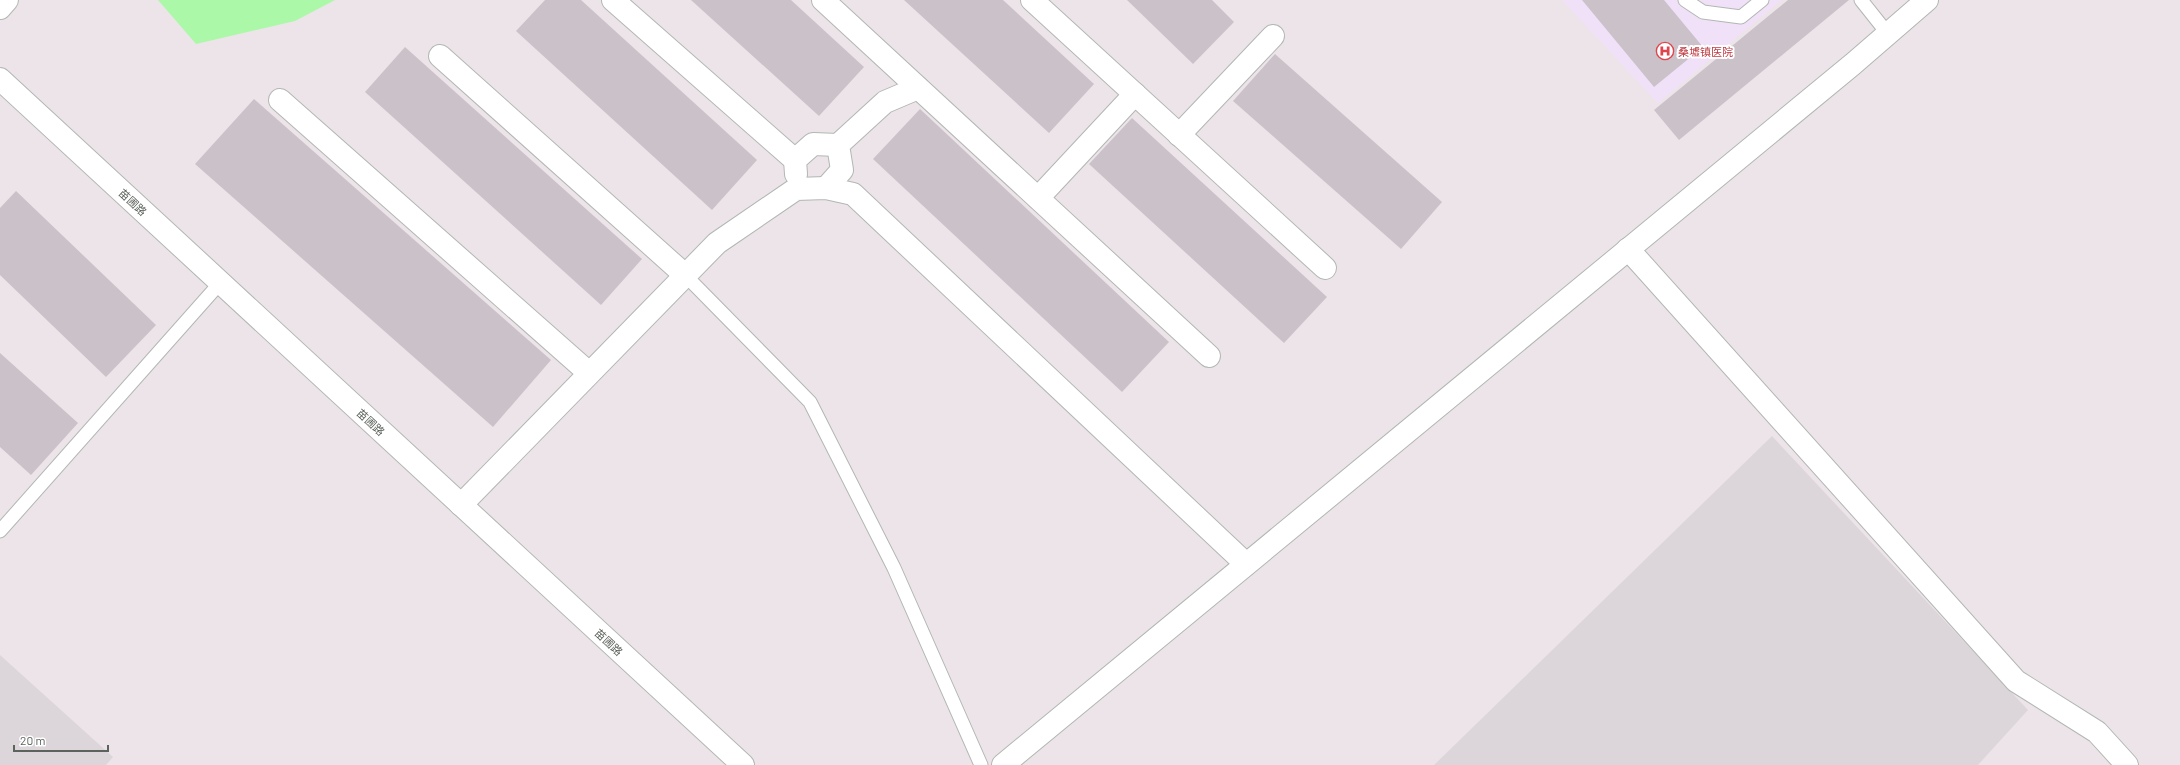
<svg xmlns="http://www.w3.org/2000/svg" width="2180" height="765" font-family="Barlow,'Noto Sans SC',sans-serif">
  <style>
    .industrial { fill: #dcd6da }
    .medical { fill: #f0e1f9 }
    .water { fill: #abf8a8 }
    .building { fill: #cbc2c9 }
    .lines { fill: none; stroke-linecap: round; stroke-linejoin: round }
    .service-casing { stroke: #b1b8b2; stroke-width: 15 }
    .minor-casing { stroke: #b1b8b2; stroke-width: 24 }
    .tertiary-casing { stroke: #b1b8b2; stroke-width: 24 }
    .secondary-casing { stroke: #b0b8b1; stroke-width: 24 }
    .service { stroke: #fff; stroke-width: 13 }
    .minor { stroke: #fff; stroke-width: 22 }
    .tertiary { stroke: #fff; stroke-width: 22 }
    .secondary { stroke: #fff; stroke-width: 22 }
    .labels { text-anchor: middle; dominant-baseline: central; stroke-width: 4; stroke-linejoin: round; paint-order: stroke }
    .health-label { font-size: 11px; fill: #be3a42; stroke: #fff; text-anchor: start }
    .street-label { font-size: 11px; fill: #5c635c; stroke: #fff }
  </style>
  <rect width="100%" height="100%" fill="#ede4ea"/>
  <g class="industrial">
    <path d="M1772,436L2028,710L1978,765H1434Z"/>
    <path d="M0,655L113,757L106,765H0Z"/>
  </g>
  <path class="medical" d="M1562,0H1781L1658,103Z"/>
  <path class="water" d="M158,0H335L295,21L196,44Z"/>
  <g class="building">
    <path d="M545,0H581L757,160L712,210L516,31Z"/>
    <path d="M691,0H791L864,67L819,116Z"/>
    <path d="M904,0H1003L1094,84L1049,133Z"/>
    <path d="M1127,0H1212L1234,22L1193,64Z"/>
    <path d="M1582,0H1664L1703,47L1654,87Z"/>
    <path d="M1788,0H1849L1679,140L1654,110Z"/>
    <path d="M405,47L642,259L601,305L365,92Z"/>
    <path d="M1275,54L1442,202L1401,249L1233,101Z"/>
    <path d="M254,99L551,360L493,427L195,164Z"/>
    <path d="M920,109L1169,342L1122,392L873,159Z"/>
    <path d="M1132,118L1327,297L1284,343L1089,164Z"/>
    <path d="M16,191L156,325L106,377L0,275V208Z"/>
    <path d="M0,353L78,423L31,475L0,447Z"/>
  </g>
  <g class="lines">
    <defs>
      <g id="service">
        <path d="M1685,0L1703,12L1741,17L1762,0"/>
        <path d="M1861,0L1888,34"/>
        <path d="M685,275L810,402L894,568L981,765"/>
        <path d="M0,531L220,283"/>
      </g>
      <g id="minor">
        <path d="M613,0L795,160"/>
        <path d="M823,0L1209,356"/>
        <path d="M1032,0L1325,268"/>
        <path d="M0,8L7,0"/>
        <path d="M440,56L685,275"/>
        <path d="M280,100L589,373"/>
        <path d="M1179,135L1273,36"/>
        <path d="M796,174L795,160L813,144L838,145"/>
        <path d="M826,188L842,170L838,145L885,102L918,88"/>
        <path d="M1038,198L1135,94"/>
        <path d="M1628,249L2016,681L2097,732L2127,765"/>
        <path d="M461,505L717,243L796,189L826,188L853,194L1246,564"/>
      </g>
      <path id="tertiary" d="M0,79L743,765"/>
      <path id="secondary" d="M1003,765L1853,64L1927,0"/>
    </defs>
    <use href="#service" class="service-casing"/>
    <use href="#minor" class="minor-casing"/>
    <use href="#tertiary" class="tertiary-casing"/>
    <use href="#secondary" class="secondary-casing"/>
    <use href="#service" class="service"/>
    <use href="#minor" class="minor"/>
    <use href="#tertiary" class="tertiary"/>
    <use href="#secondary" class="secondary"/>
  </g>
  <defs>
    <symbol id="hospital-ring" viewBox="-11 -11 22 22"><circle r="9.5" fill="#fff" stroke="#e0444e" stroke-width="1.5"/><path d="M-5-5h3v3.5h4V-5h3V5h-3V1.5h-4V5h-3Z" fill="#e0444e"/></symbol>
  </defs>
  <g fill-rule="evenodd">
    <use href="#hospital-ring" x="1655" y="41" width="20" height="20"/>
  </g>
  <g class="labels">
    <g class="health-label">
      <text x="1678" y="51">桑墟镇医院</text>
    </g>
    <g class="street-label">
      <text transform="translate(133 202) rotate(43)">苗圃路</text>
      <text transform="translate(371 422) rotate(43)">苗圃路</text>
      <text transform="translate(609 642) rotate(43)">苗圃路</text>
    </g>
  </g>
  <path d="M14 745v6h94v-6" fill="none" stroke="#5c635c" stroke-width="2"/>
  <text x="20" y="745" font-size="12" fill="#5c635c" stroke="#ffffff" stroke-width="3" paint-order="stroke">20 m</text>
</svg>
